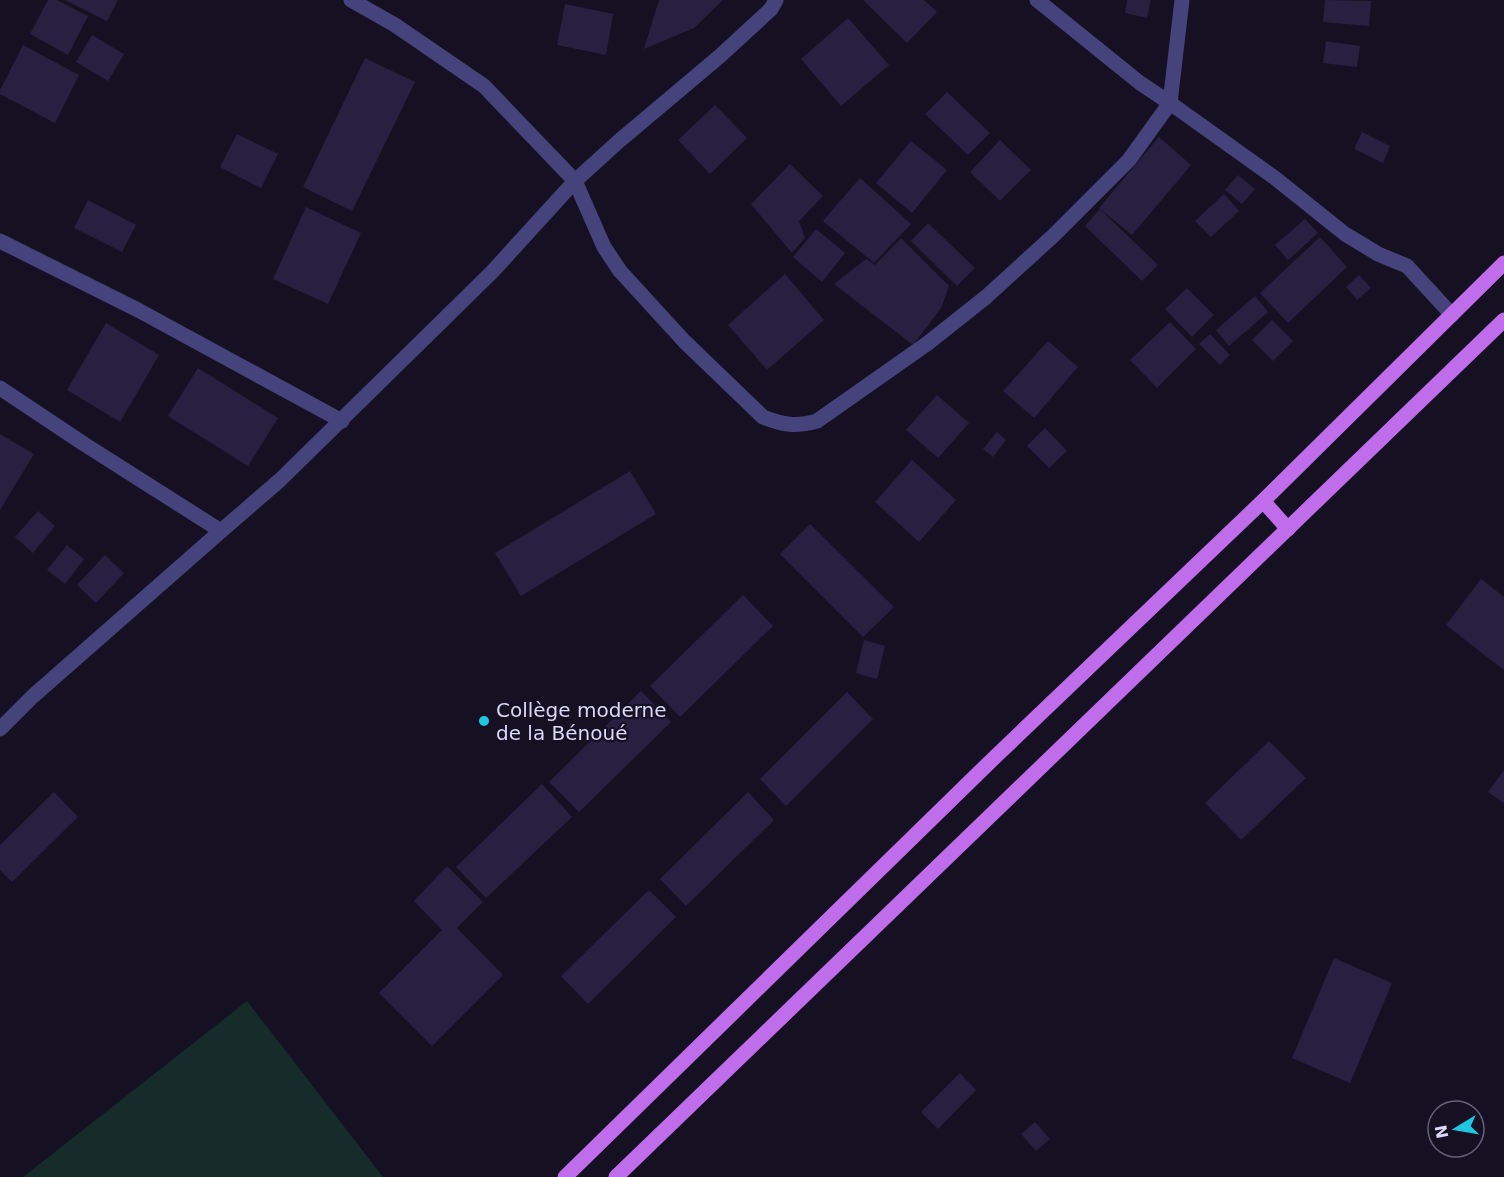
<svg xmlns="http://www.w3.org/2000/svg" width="1504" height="1177" font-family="'DejaVu Sans',sans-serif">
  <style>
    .green { fill: #152c2b }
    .building { fill: #272041 }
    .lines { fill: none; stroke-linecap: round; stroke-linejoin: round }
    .minor { stroke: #46427b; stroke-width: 15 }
    .major { stroke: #bf6deb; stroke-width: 15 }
    .poi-dot { fill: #1ec8e0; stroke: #151122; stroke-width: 2 }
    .labels { text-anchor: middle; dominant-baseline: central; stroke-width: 4.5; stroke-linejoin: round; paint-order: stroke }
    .poi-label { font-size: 20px; fill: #dcd8fa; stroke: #151122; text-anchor: start }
  </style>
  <rect width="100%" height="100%" fill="#151122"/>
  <path class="green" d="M247,1001L383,1177H23Z"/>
  <g class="building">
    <path d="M48,0H57L88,16L68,55L30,34Z"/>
    <path d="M65,0H118L107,21Z"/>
    <path d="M659,0H723L694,28L644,49Z"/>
    <path d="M863,0H924L937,12L907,43Z"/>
    <path d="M1127,0H1151L1147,18L1125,13Z"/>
    <path d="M1325,0L1371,1L1369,26L1323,22Z"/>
    <path d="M565,4L613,14L606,55L557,45Z"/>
    <path d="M848,18L889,65L841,106L801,59Z"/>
    <path d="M92,35L124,54L108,81L76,62Z"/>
    <path d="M1326,41L1360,46L1357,67L1323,63Z"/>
    <path d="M23,45L79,75L55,123L0,94V90Z"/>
    <path d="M365,58L415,82L352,211L303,187Z"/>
    <path d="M947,92L990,133L968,155L925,114Z"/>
    <path d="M715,105L747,138L710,174L678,140Z"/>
    <path d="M1362,132L1390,146L1383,163L1354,149Z"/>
    <path d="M237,134L278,154L261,188L220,167Z"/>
    <path d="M1159,137L1191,165L1132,235L1099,208Z"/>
    <path d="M1000,140L1031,170L1000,201L970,172Z"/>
    <path d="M911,141L947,170L912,213L876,183Z"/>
    <path d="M790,164L823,196L799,221L805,238L792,253L751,204Z"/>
    <path d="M1238,175L1255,189L1242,204L1225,190Z"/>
    <path d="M860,178L911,224L874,263L823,221Z"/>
    <path d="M1224,194L1239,211L1211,237L1195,221Z"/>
    <path d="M88,200L136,225L122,252L74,228Z"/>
    <path d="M306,207L361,233L328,304L273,279Z"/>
    <path d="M1100,209L1158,265L1142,281L1085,226Z"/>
    <path d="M1305,219L1318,233L1288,260L1275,245Z"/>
    <path d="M928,223L975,268L957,286L911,241Z"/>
    <path d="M816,229L845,253L822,282L793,257Z"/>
    <path d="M1320,237L1347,267L1288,323L1260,293Z"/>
    <path d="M901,238L949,286L941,308L913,345L834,284L866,259L875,265Z"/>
    <path d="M785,274L824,320L767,370L728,325Z"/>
    <path d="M1359,275L1371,288L1357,300L1346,287Z"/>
    <path d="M1187,288L1214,315L1192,337L1165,309Z"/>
    <path d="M1255,296L1268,312L1229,346L1216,330Z"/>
    <path d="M1272,320L1293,341L1273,361L1252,340Z"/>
    <path d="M1170,322L1196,349L1157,388L1130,360Z"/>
    <path d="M106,323L159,355L120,422L67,390Z"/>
    <path d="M1210,334L1230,355L1220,365L1199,344Z"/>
    <path d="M1048,341L1078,367L1034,418L1003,391Z"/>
    <path d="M198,368L278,418L248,466L168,416Z"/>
    <path d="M937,395L969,423L938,458L906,430Z"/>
    <path d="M1045,428L1067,451L1049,468L1027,446Z"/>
    <path d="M997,432L1006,440L993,457L983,449Z"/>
    <path d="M0,434L34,454L0,510Z"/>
    <path d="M912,460L956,500L919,542L875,502Z"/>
    <path d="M630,471L656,514L521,596L495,553Z"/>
    <path d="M38,511L55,526L33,553L15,537Z"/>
    <path d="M810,524L894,607L863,637L780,554Z"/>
    <path d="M67,545L84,559L65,584L47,570Z"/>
    <path d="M105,555L124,573L96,603L77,585Z"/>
    <path d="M1481,579L1504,597V670L1446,625Z"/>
    <path d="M743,595L773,626L680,717L650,686Z"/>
    <path d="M864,640L885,646L877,679L856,673Z"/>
    <path d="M641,691L671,722L579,812L549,782Z"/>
    <path d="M847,692L873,719L786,806L760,779Z"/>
    <path d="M1269,741L1306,778L1241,840L1205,803Z"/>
    <path d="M1504,770V803L1488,792Z"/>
    <path d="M542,784L572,817L486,898L456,867Z"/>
    <path d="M54,792L78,817L12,882L0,870V845Z"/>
    <path d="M748,792L774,820L686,906L660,879Z"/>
    <path d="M447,866L483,902L457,928L503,975L432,1046L379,993L442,930L414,901Z"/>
    <path d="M649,890L676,917L588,1004L561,976Z"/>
    <path d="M1334,958L1392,983L1350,1083L1292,1058Z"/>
    <path d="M960,1073L976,1090L938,1129L921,1112Z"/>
    <path d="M1035,1122L1050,1139L1036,1151L1021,1134Z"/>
  </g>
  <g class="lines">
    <g class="minor">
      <path d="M351,0L395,25L484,86L575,181L604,247L620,271L684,341L763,417C784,425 795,427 817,421L928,343L986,297L1053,236L1129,160L1170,103L1182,0"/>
      <path d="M1037,0L1140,83L1170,103L1275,178L1345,234L1378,254L1407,266L1452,315"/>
      <path d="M0,241L138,310L342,421"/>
      <path d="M0,388L84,444L221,531"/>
      <path d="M0,729L32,697L221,531L280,480L492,272L575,181L619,141L720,56L771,9L776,0"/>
    </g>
    <g class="major">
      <path d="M1263,501L1288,529"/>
      <path d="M565,1177L995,757L1263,501L1504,263"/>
      <path d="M616,1177L1504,320"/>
    </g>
  </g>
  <circle class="poi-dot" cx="484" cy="721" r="6"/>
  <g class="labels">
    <g class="poi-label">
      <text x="496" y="710">Collège moderne<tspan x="496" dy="23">de la Bénoué</tspan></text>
    </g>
  </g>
  <g transform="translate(1456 1129) rotate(259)"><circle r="28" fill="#151122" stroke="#656178" stroke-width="1.5"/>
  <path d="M0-4.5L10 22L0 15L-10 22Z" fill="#1ec8e0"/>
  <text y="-9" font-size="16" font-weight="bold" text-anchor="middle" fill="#dcd8fa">N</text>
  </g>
</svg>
